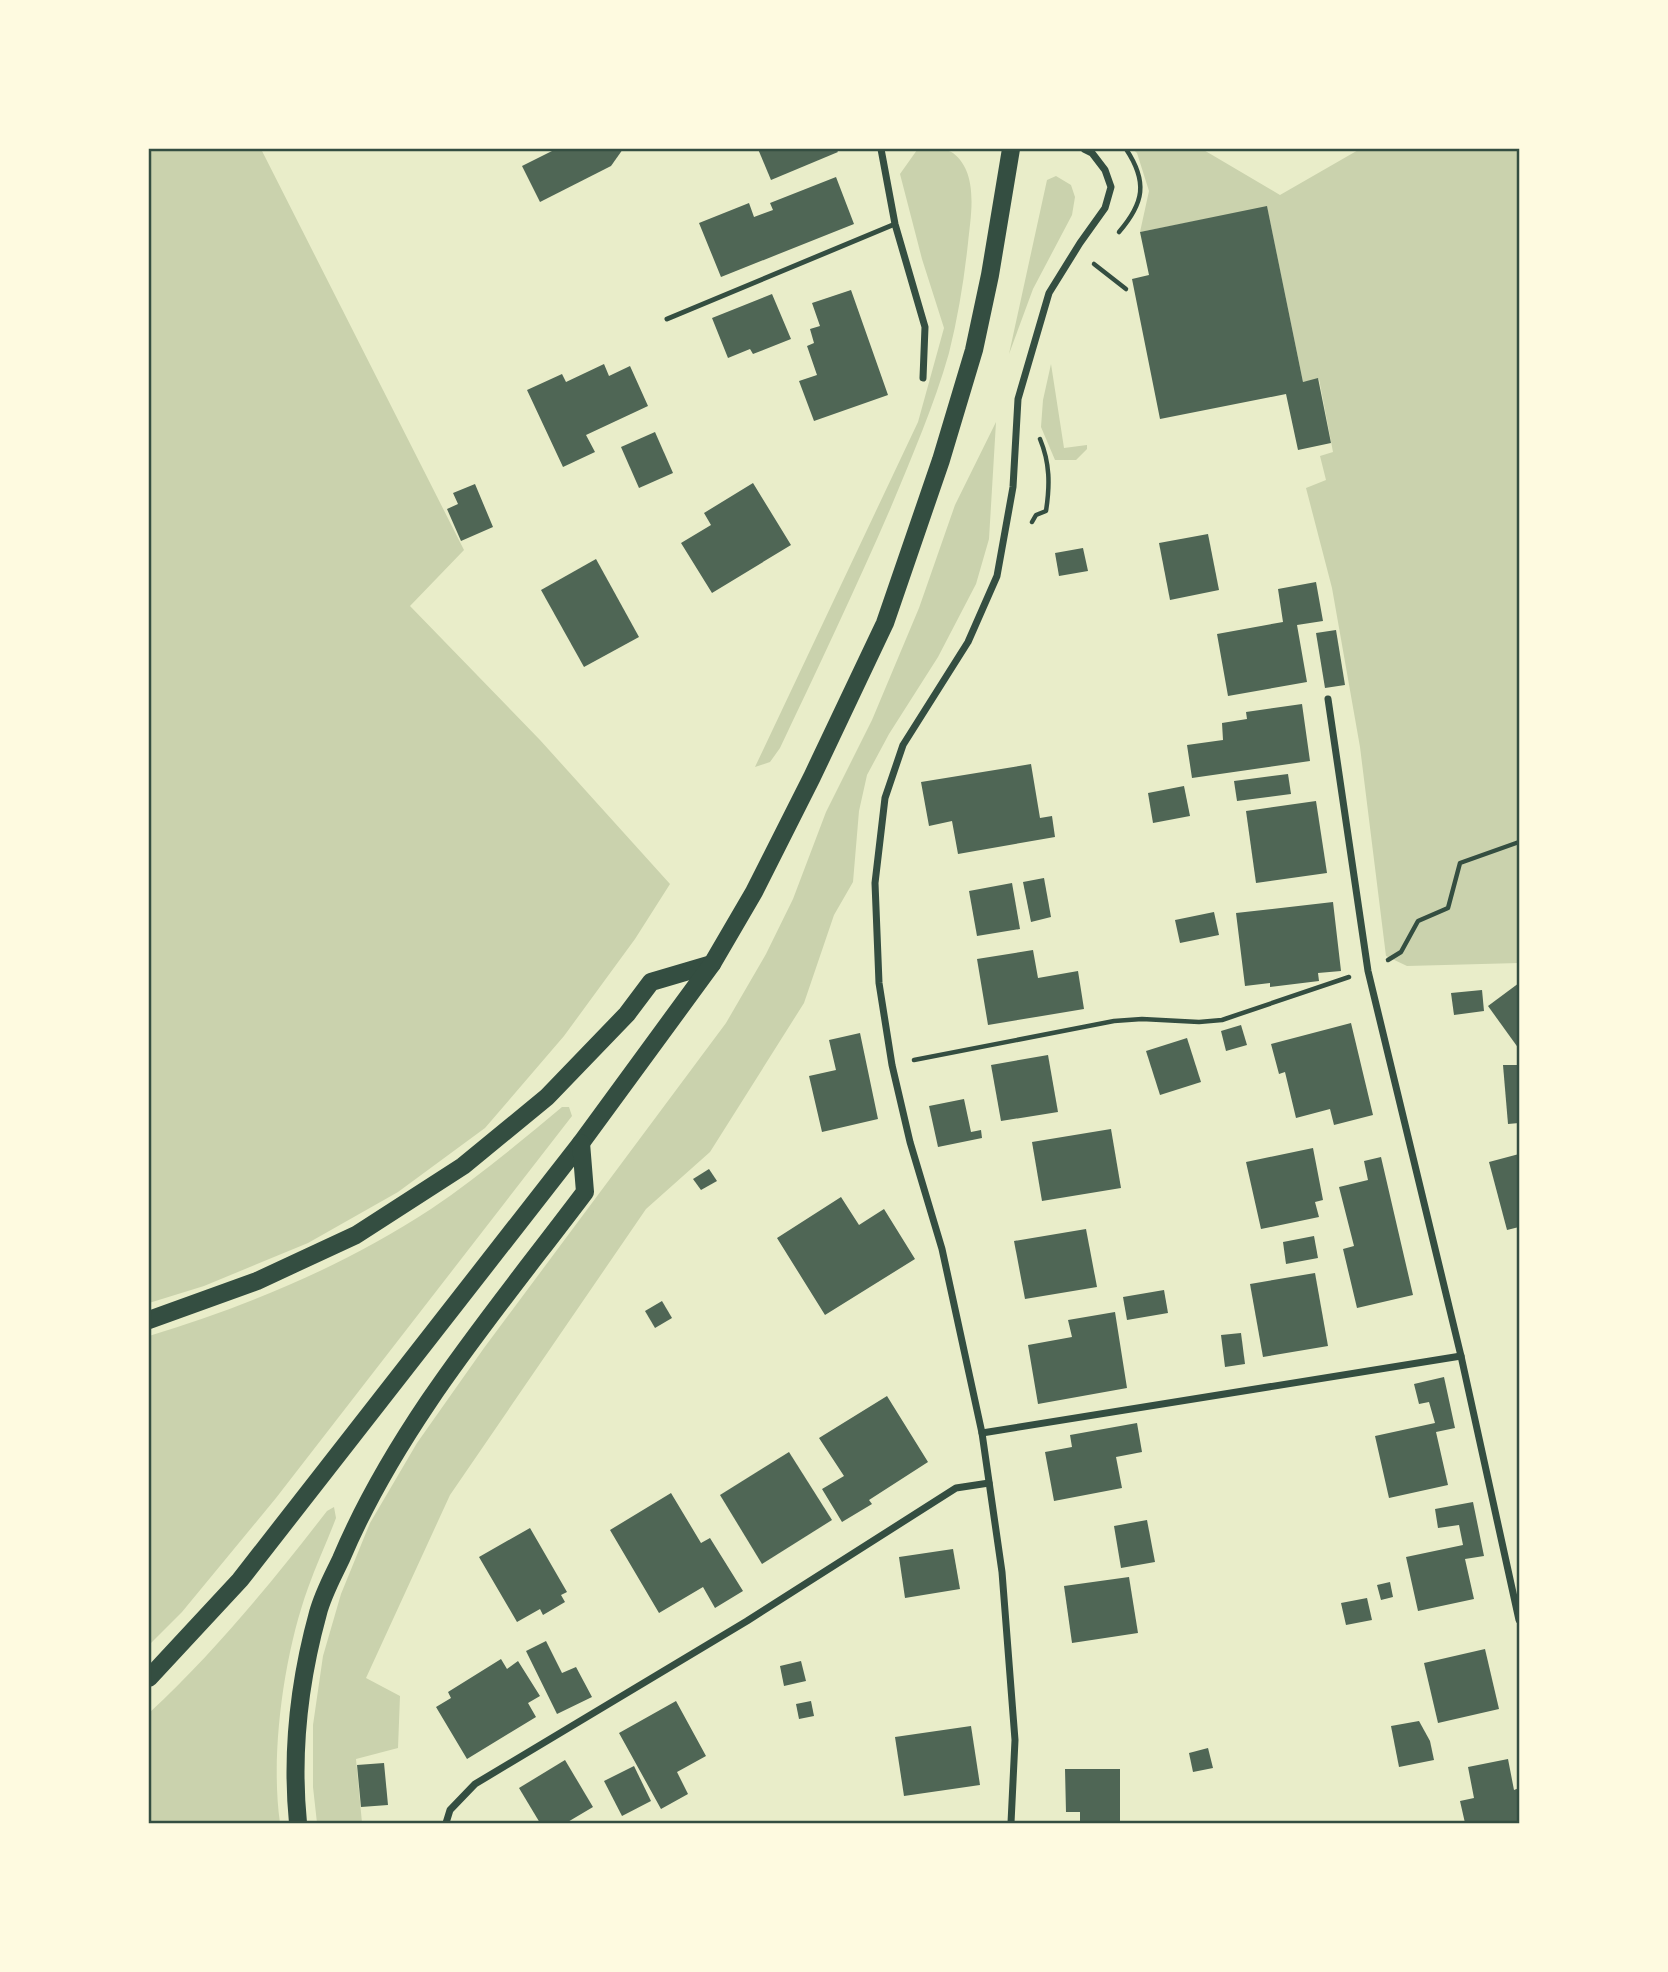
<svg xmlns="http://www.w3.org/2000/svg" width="1668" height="1972" font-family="Overpass,sans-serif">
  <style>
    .green { fill: #cad2ad }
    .building { fill: #4f6655 }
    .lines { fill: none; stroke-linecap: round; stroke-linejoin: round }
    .path { stroke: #344e41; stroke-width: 4.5 }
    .service { stroke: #344e41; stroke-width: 5 }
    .minor { stroke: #344e41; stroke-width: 7 }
    .primary { stroke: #344e41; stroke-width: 18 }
    .neatline { fill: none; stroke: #344e41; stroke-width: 2.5 }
  </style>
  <rect width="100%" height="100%" fill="#e9edc9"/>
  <g class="green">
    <path d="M149,149H261L464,550L410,606L540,740L670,884L635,939L564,1036L485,1128L398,1192L308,1243L204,1286L149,1303Z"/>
    <path d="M922,149C932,149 944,147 953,153C979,173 971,214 968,243C964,280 958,317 949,353C934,406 912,456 891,507C856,588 818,668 780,748L770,762L755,767L918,422L944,328L922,259L900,174L917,150Z"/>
    <path d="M1132,149H1202L1280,195L1360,149H1519V963L1407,966L1386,956L1360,747L1332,588L1306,488L1326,480L1320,456L1333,452L1319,379L1303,382L1267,207L1140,232L1149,191L1137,153Z"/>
    <path d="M1056,176L1071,185L1075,197L1072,215L1033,289L1009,354L1047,180Z"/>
    <path d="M1051,364L1064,448L1087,445V449L1076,460H1055L1041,427L1043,400Z"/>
    <path d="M996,422L989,539L976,584L938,657L889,734L867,775L859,811L853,882L834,915L804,1003L710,1152L646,1209L450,1495L366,1678L400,1696L398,1748L356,1759L362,1823H317L313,1787V1725L323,1656L341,1594L370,1523L417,1443L484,1348L726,1023L766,954L793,899L826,812L872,720L919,608L955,505Z"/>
    <path d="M562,1107H569L572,1116L276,1498L182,1612L149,1645V1336C248,1306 344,1266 431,1209C477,1178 519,1143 562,1107Z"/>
    <path d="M334,1507L336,1518C327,1542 316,1565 308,1588C284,1654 270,1754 280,1823H149V1713C215,1652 272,1582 327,1511Z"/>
  </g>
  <g class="building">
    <path d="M556,149H623L611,166L540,202L522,166Z"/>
    <path d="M758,149H836L838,152L771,180Z"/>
    <path d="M836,177L854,224L721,277L699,223L749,203L754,217L773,210L770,203Z"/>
    <path d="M1267,206L1303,382L1318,378L1331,443L1298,450L1286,394L1160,419L1132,279L1149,275L1140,232Z"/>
    <path d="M851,290L888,395L814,421L799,381L817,375L807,346L814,343L810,329L820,326L812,303Z"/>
    <path d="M772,294L791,339L753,354L750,349L728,358L712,318Z"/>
    <path d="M604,364L609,376L630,366L648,406L586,435L595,452L563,467L527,390L562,374L566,382Z"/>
    <path d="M655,432L673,473L639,488L621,447Z"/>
    <path d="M753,483L791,545L712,593L681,543L711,525L704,513Z"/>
    <path d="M475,484L493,527L461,541L447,509L458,504L453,493Z"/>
    <path d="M1208,534L1219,590L1170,600L1159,543Z"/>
    <path d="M1083,548L1088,571L1059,576L1055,553Z"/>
    <path d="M596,559L639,637L584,667L541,590Z"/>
    <path d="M1316,582L1323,621L1297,625L1307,682L1228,696L1217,634L1283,622L1278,589Z"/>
    <path d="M1336,630L1345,685L1325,688L1316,633Z"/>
    <path d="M1302,704L1310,761L1192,778L1187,745L1223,740L1222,723L1247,719L1246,712Z"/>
    <path d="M1031,764L1040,818L1052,816L1055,837L958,854L952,821L929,826L921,782Z"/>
    <path d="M1288,774L1291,794L1237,801L1234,781Z"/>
    <path d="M1184,786L1190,816L1153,823L1148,793Z"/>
    <path d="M1316,801L1327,873L1256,883L1246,811Z"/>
    <path d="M1044,878L1051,917L1031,922L1023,882Z"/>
    <path d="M1012,883L1020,929L977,936L969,891Z"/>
    <path d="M1333,902L1341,971L1318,973L1319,981L1270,987V983L1245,986L1236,913Z"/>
    <path d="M1214,912L1219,935L1180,943L1175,920Z"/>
    <path d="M1033,950L1038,978L1078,971L1084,1009L988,1025L977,959Z"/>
    <path d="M1519,983V1049L1488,1006Z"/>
    <path d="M1482,990L1484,1011L1454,1015L1451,993Z"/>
    <path d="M1351,1023L1373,1115L1334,1125L1330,1109L1296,1118L1285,1072L1279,1074L1271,1044Z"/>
    <path d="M1241,1025L1247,1045L1226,1051L1221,1031Z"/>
    <path d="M860,1033L878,1119L822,1132L809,1076L836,1070L829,1040Z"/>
    <path d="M1187,1038L1201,1082L1160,1095L1146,1051Z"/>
    <path d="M1048,1055L1058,1112L1001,1121L991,1065Z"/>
    <path d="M1503,1065H1519V1123L1508,1124Z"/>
    <path d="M964,1099L971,1132L981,1130L982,1138L938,1147L929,1106Z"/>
    <path d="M1111,1129L1121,1188L1042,1201L1032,1142Z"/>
    <path d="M1313,1148L1323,1200L1315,1202L1319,1217L1261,1229L1246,1162Z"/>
    <path d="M1519,1154V1227L1507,1230L1489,1162Z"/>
    <path d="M1381,1157L1413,1295L1357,1308L1343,1249L1354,1246L1339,1187L1368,1180L1364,1161Z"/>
    <path d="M709,1169L717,1181L701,1190L693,1179Z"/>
    <path d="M841,1197L859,1225L884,1209L915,1259L825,1315L777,1238Z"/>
    <path d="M1086,1229L1097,1287L1025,1299L1014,1241Z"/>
    <path d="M1314,1236L1318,1258L1286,1264L1283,1242Z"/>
    <path d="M1315,1273L1328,1346L1263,1357L1250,1284Z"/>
    <path d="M1164,1290L1168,1313L1127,1320L1123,1297Z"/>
    <path d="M662,1301L672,1318L655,1328L645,1311Z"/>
    <path d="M1115,1312L1127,1388L1038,1404L1028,1345L1072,1337L1068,1320Z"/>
    <path d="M1241,1333L1245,1364L1225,1367L1221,1335Z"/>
    <path d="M1444,1377L1455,1428L1436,1432L1448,1485L1389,1498L1375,1436L1435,1423L1429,1402L1419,1404L1414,1384Z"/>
    <path d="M887,1396L928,1462L869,1500L872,1504L842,1522L822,1489L844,1476L819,1438Z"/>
    <path d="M1137,1423L1142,1452L1116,1457L1122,1488L1054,1501L1045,1452L1072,1447L1070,1435Z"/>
    <path d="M789,1452L832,1520L762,1564L720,1495Z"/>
    <path d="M671,1493L701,1543L710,1538L743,1591L715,1608L703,1587L659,1613L610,1530Z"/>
    <path d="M1473,1502L1484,1556L1465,1559L1474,1599L1418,1611L1406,1557L1463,1545L1459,1525L1438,1528L1435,1509Z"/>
    <path d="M1147,1520L1155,1562L1121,1568L1114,1526Z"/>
    <path d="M530,1528L567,1592L561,1595L565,1602L543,1615L540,1609L517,1622L479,1557Z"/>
    <path d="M953,1549L960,1589L905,1598L899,1557Z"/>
    <path d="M1129,1577L1138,1633L1072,1643L1064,1586Z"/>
    <path d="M1390,1582L1393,1597L1381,1600L1377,1585Z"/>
    <path d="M1367,1598L1372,1620L1346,1625L1341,1603Z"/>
    <path d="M546,1641L562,1673L576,1667L592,1697L557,1714L526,1651Z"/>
    <path d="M1485,1649L1499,1709L1438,1723L1424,1663Z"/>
    <path d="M501,1659L507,1669L518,1661L540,1696L528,1703L536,1717L467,1759L436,1707L451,1698L448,1692Z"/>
    <path d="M801,1661L806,1681L784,1686L780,1666Z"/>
    <path d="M676,1701L706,1756L677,1772L688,1794L661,1809L619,1733Z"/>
    <path d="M811,1701L814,1716L799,1719L796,1704Z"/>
    <path d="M1419,1721L1430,1741L1434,1760L1399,1767L1391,1726Z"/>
    <path d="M971,1726L980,1785L904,1796L895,1737Z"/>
    <path d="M1208,1748L1213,1768L1193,1772L1189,1753Z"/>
    <path d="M1508,1759L1514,1790L1519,1788V1823H1465L1460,1801L1474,1798L1468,1767Z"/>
    <path d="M565,1760L593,1807L566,1823H540L519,1788Z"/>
    <path d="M384,1763L388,1805L361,1807L357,1765Z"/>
    <path d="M634,1766L651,1801L622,1816L604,1781Z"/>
    <path d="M1065,1769H1120V1823H1080V1812H1066Z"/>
  </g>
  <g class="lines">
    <g class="path">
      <path d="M1119,232C1144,203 1148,182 1126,149"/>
      <path d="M1094,264L1126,289"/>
      <path d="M1032,522L1036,515L1046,511C1050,485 1050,463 1040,439"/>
      <path d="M1388,960L1401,952L1418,921L1448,908L1460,863L1519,842"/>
      <path d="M914,1060L1114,1021L1142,1019L1199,1022L1222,1020L1349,977"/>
    </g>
    <path class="service" d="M667,319L895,224"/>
    <g class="minor">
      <path d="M881,149L895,224L925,327L923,378"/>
      <path d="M1328,699L1368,971L1461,1356L1519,1620"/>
      <path d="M982,1433L1461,1356"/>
      <path d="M446,1823L450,1810L475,1784L747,1621L956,1488L989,1483"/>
      <path d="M1011,1823L1015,1740L1002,1572L982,1433L942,1249L910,1142L892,1065L879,983L875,883L885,798L903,745L968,642L997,576L1013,487L1018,399L1049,293L1080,243L1105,208L1111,187L1105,170L1092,153L1084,149"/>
    </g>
    <g class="primary">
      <path d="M149,1320L257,1281L356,1235L463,1166L547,1097L627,1014L651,982L712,964"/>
      <path d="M149,1678L240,1580L581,1143L712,964L754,892L812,777L885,623L941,460L974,350L990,275L1011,149"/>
      <path d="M298,1823C291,1752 299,1682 318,1613C323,1594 333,1576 341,1559C398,1424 497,1309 585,1192L581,1143"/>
    </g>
  </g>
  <rect width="1668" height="1972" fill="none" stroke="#fefae0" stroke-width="301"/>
  <rect x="150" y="150" width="1368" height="1672" class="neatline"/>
</svg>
